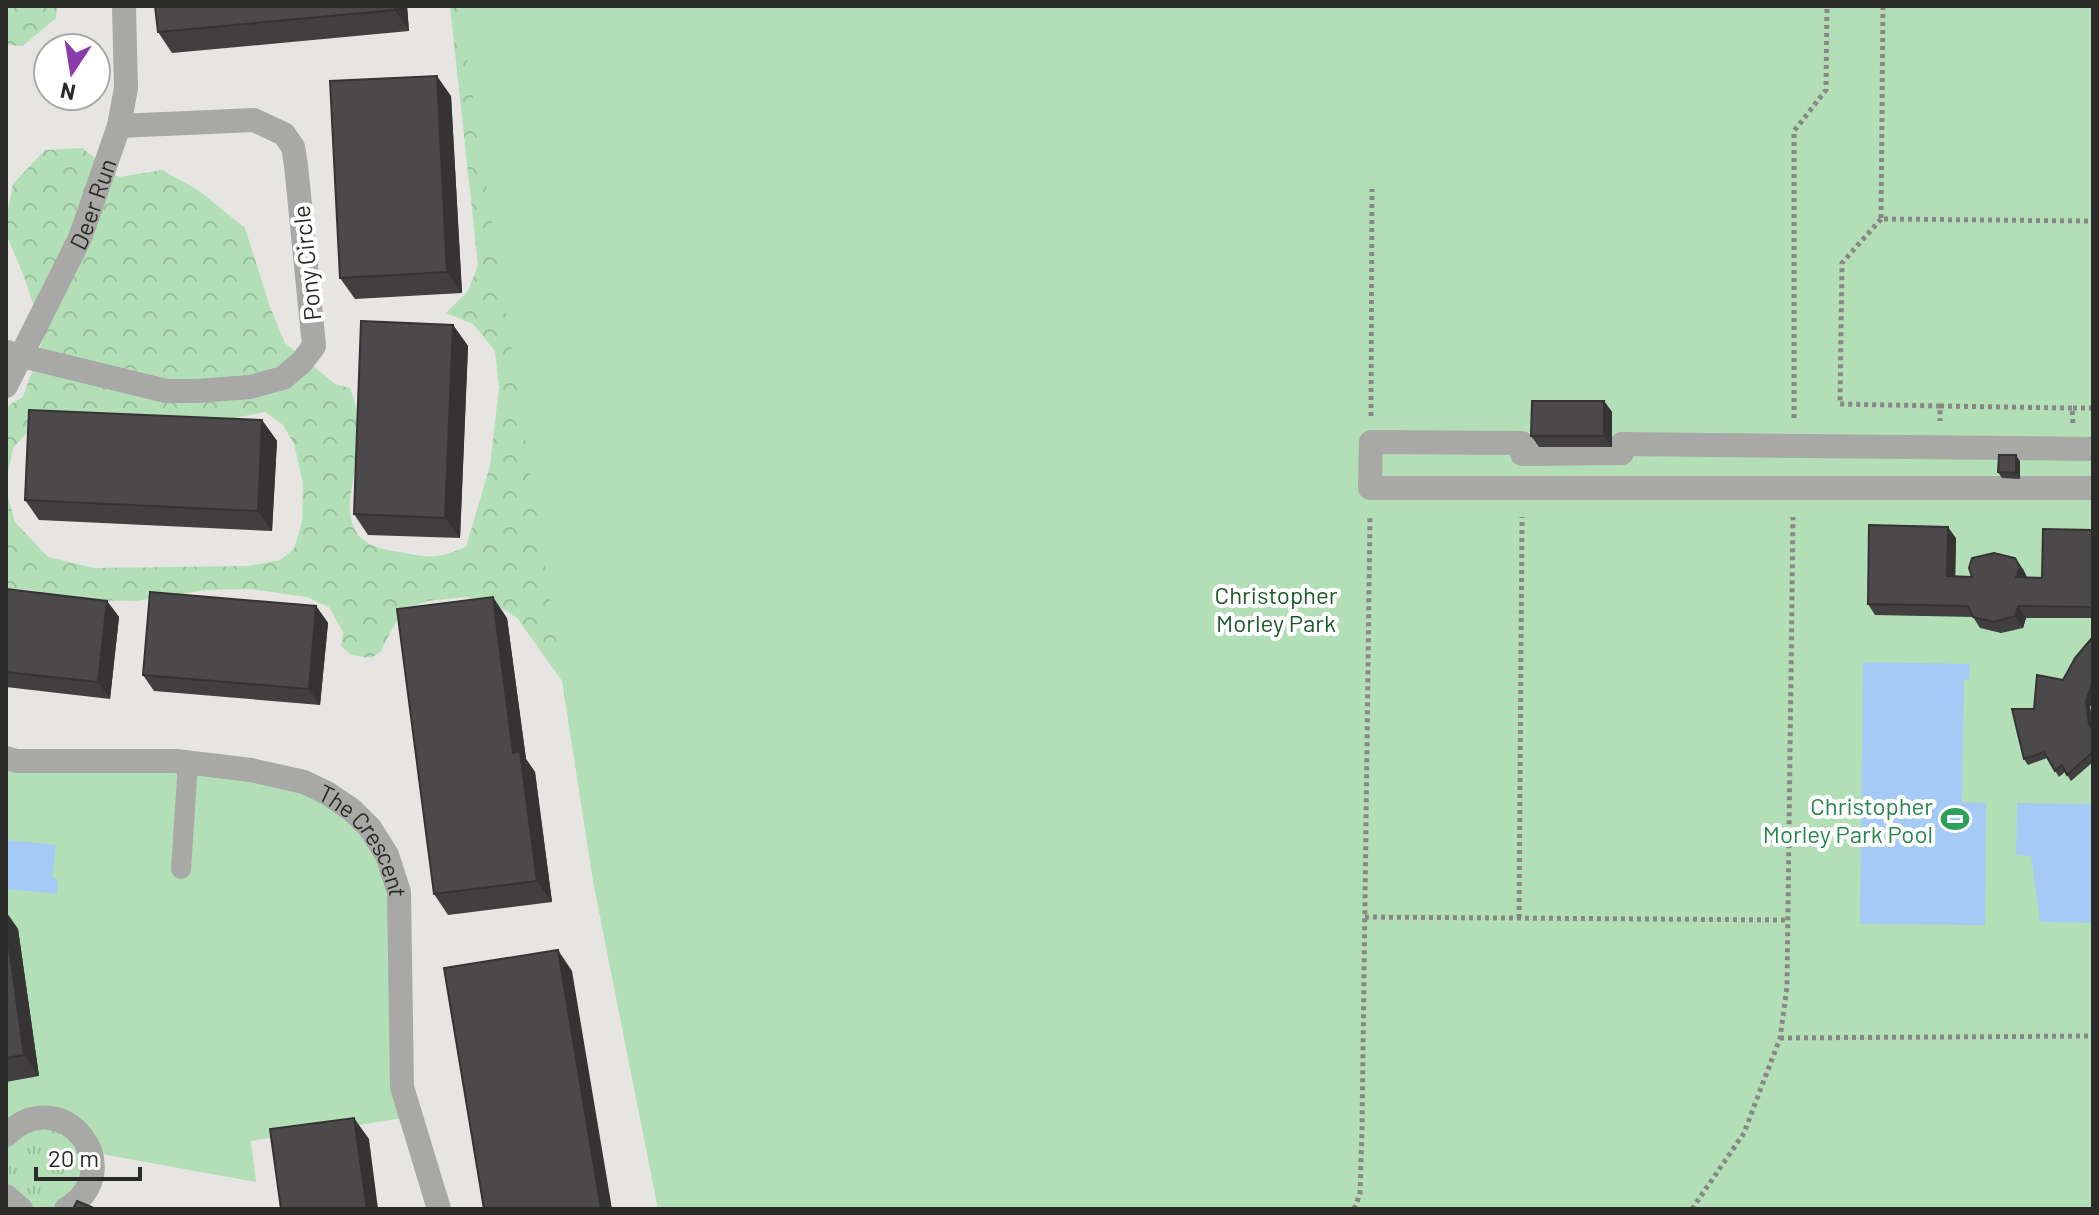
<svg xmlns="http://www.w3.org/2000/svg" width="2099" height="1215" font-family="Barlow,sans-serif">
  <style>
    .grass { fill: url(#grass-tufts) }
    .forest { fill: url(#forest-crowns) }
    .green { fill: #b3dfb7 }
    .water { fill: #a5caf5 }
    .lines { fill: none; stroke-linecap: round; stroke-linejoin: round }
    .path { stroke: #898886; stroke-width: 5; stroke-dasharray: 4 4; stroke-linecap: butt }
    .service { stroke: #a8a8a6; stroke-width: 20 }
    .pedestrian { stroke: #a8a8a6; stroke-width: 24 }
    .minor { stroke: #a8a8a6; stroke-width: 24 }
    .wall { fill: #413f40 }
    .shaded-wall { fill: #353334 }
    .building { fill: #4c494b; stroke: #353334; stroke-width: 2 }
    .labels { text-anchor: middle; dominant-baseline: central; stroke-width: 8; stroke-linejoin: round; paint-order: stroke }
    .street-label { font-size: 24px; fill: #2a2a29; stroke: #fff }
    .park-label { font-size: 24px; fill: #1c5728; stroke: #fff }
    .leisure-label { font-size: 24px; fill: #27864d; stroke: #fff; text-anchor: end }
  </style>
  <defs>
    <pattern id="grass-tufts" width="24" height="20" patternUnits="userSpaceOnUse" patternTransform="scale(2)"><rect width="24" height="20" fill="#b3dfb7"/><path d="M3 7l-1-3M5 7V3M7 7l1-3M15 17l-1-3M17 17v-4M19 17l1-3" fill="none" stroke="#9ac09d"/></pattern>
    <pattern id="forest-crowns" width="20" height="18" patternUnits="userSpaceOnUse" patternTransform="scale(2)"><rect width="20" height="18" fill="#b3dfb7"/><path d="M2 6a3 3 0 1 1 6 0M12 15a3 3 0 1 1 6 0" fill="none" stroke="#9ac09d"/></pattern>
  </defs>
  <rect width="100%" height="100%" fill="#e6e5e1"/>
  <path class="grass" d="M50,1118L93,1163L65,1209H21L6,1196V1135Z"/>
  <g class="forest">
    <path d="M6,6H57L56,18L23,46L6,45Z"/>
    <path d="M450,6H509L658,1209L593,880L562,681L517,618L500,607L466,597L427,601L402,611L380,652L371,658L351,655L341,646L343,632L329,607L307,597L250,589L206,590L136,601L76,600L32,590L6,589V490L15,522L48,557L94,568L248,566L280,560L294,549L302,522L303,483L294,444L283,425L265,412L210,423L32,427L13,448L6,482V407L23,397L44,336L23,274L6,234V219L13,184L45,150L82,148L119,177L162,170L198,190L245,228L270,307L285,343L335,384L350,388C355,403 361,419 360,436C359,479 323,542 394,551C407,553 424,558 437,556C446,555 457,550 466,547L490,466L499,387L495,351L473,324L446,313L468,291L478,265Z"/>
  </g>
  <g class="green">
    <path d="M459,6H2093V1209H658L593,880Z"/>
    <path d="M6,758L304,782L387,855L411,1117L251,1141L256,1182L91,1152L67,1123L6,1135Z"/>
  </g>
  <g class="water">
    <path d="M1863,662L1970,664L1969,680H1964L1962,802L1986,803L1985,925L1860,924Z"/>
    <path d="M2017,803L2093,804V923L2040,922L2031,856L2016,855Z"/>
    <path d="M6,840L56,845L52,878L58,879L57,894L6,889Z"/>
  </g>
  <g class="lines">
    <g class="path">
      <path d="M1883,6L1881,219L2093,221"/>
      <path d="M1881,219L1842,263L1840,404L1940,406V421"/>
      <path d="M1940,406L2072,408"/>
      <path d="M1371,416L1372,189"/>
      <path d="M1794,418V131L1826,90L1827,6"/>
      <path d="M2073,423L2072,408H2093"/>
      <path d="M1365,917L1788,920"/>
      <path d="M1519,918L1522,517"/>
      <path d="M1780,1038L2093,1036"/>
      <path d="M1354,1209L1360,1194L1362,1129L1370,515"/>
      <path d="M1692,1209L1744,1133L1780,1038L1787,987L1793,517"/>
    </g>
    <path class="service" d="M181,869L188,763"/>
    <path class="pedestrian" d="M2093,449L1622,444V453L1522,454V443L1371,442L1370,488H2093"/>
    <g class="minor">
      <path d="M6,352L166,391H197L250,387L283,378L302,362L314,346L296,165L293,147L284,134L254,120L119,126"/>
      <path id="s1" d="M6,386L80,238L119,126L126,88L124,6"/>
      <path id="s2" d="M6,758L17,761H176L251,770L304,782L327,793L352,810L370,828L387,855L399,892L402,1087L439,1209"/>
      <path d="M6,1135C62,1080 132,1169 66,1209"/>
      <path d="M6,1196L21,1209"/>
    </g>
  </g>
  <g class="wall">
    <path d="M407,6L409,31L172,53L158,32Z"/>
    <path d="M451,96L462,293L355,299L340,278Z"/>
    <path d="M453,325L468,346L460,538L368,535L354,514Z"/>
    <path d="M1604,401L1612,412V447H1539L1531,436Z"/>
    <path d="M262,420L277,441L272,531L39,520L25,500Z"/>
    <path d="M2020,461V479L2002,478L1998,472Z"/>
    <path d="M2093,530V618H2026L2023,628L2001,633L1980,628L1973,617L1875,615L1868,604L1956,538L1955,576L1972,577L2023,569L2027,577L2042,578Z"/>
    <path d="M6,589L107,601L119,617L110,699L6,687Z"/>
    <path d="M316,606L328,623L320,705L154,691L143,675Z"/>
    <path d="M507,618L526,759L535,772L552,902L448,915L434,894Z"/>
    <path d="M2093,641V699L2090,707L2093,727V762L2071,781L2065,772L2059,777L2047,758L2028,765L2024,759L2034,709L2063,680Z"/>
    <path d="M6,912L18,929L39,1076L6,1082Z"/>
  </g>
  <g class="shaded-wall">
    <path d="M394,6H407L409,31L395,10Z"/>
    <path d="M437,76L451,96L462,293L447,272Z"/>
    <path d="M453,325L468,346L460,538L445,518Z"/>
    <path d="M1604,401L1612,412V447L1604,436Z"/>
    <path d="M262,420L277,441L272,531L258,511Z"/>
    <path d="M2016,455L2020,461V479L2016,473Z"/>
    <path d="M1948,527L1956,538L1955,587L1947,576Z"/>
    <path d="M2015,558L2023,569L2027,578L2016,577Z"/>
    <path d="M493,597L507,618L526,759L535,772L552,902L537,881L513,753Z"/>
    <path d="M107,601L119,617L110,699L98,682Z"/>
    <path d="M316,606L328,623L320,705L309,689Z"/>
    <path d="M2018,606L2026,618L2023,628L2015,616Z"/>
    <path d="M2093,681V699L2090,707L2093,730L2089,724L2086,701Z"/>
    <path d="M6,912L18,929L39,1076L24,1055L6,926Z"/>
    <path d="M558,950L572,971L612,1209H601Z"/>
    <path d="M354,1118L369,1139L378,1209H367Z"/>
  </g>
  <g class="building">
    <path d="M155,6H394L395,10L158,32Z"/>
    <path d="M437,76L447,272L340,278L330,81Z"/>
    <path d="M361,321L453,325L445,518L354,514Z"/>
    <path d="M1532,401H1604V436H1531Z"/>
    <path d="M29,410L262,420L258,511L25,500Z"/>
    <path d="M1999,455H2016V473L1998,472Z"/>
    <path d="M1869,525L1948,527L1947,576L1972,577L1969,568L1972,558L1994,553L2015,558L2020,567L2016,577L2042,578L2043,529L2093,530V607L2018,606L2015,616L1993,622L1973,617L1968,606L1868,604Z"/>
    <path d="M6,589L107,601L98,682L6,672Z"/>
    <path d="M150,592L316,606L309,689L143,675Z"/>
    <path d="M493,597L513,753L520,751L537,881L434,894L397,609Z"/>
    <path d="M2091,639L2093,641V681L2086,701L2089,724L2093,730V752L2067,775L2062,765L2055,771L2044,752L2024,759L2012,709H2034L2037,675L2063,680L2075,658Z"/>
    <path d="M6,926L24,1055L6,1058Z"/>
    <path d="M558,950L601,1209H484L444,968Z"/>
    <path d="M354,1118L367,1209H281L270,1129Z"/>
    <path d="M77,1201L96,1209H73Z"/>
  </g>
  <defs>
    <symbol id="stadium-bare" viewBox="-9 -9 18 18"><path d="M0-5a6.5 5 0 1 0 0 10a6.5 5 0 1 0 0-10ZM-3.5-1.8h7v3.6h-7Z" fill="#2e9e5b" stroke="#fff" stroke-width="2.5" paint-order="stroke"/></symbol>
  </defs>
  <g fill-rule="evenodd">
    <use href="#stadium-bare" x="1935" y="799" width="40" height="40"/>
  </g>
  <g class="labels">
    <g class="street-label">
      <text stroke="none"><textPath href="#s1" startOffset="202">Deer Run</textPath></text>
      <text transform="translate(306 263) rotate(-96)">Pony Circle</text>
      <text stroke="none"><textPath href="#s2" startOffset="388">The Crescent</textPath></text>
    </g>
    <g class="park-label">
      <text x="1276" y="594">Christopher<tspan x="1276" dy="28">Morley Park</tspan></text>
    </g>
    <g class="leisure-label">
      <text x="1933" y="805">Christopher<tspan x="1933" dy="28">Morley Park Pool</tspan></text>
    </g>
  </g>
  <rect width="2099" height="1215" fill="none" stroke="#2a2a29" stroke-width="16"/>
  <g transform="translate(72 72) rotate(192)"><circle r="38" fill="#ffffff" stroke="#aaaaa9" stroke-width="2"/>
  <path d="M0-6L14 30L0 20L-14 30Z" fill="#8a3cac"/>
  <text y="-12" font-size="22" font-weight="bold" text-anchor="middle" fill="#2a2a29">N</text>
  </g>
  <path d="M36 1167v12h104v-12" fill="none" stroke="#2a2a29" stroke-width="4"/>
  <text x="48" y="1167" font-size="24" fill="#2a2a29" stroke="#ffffff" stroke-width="6" paint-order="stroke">20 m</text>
</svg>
